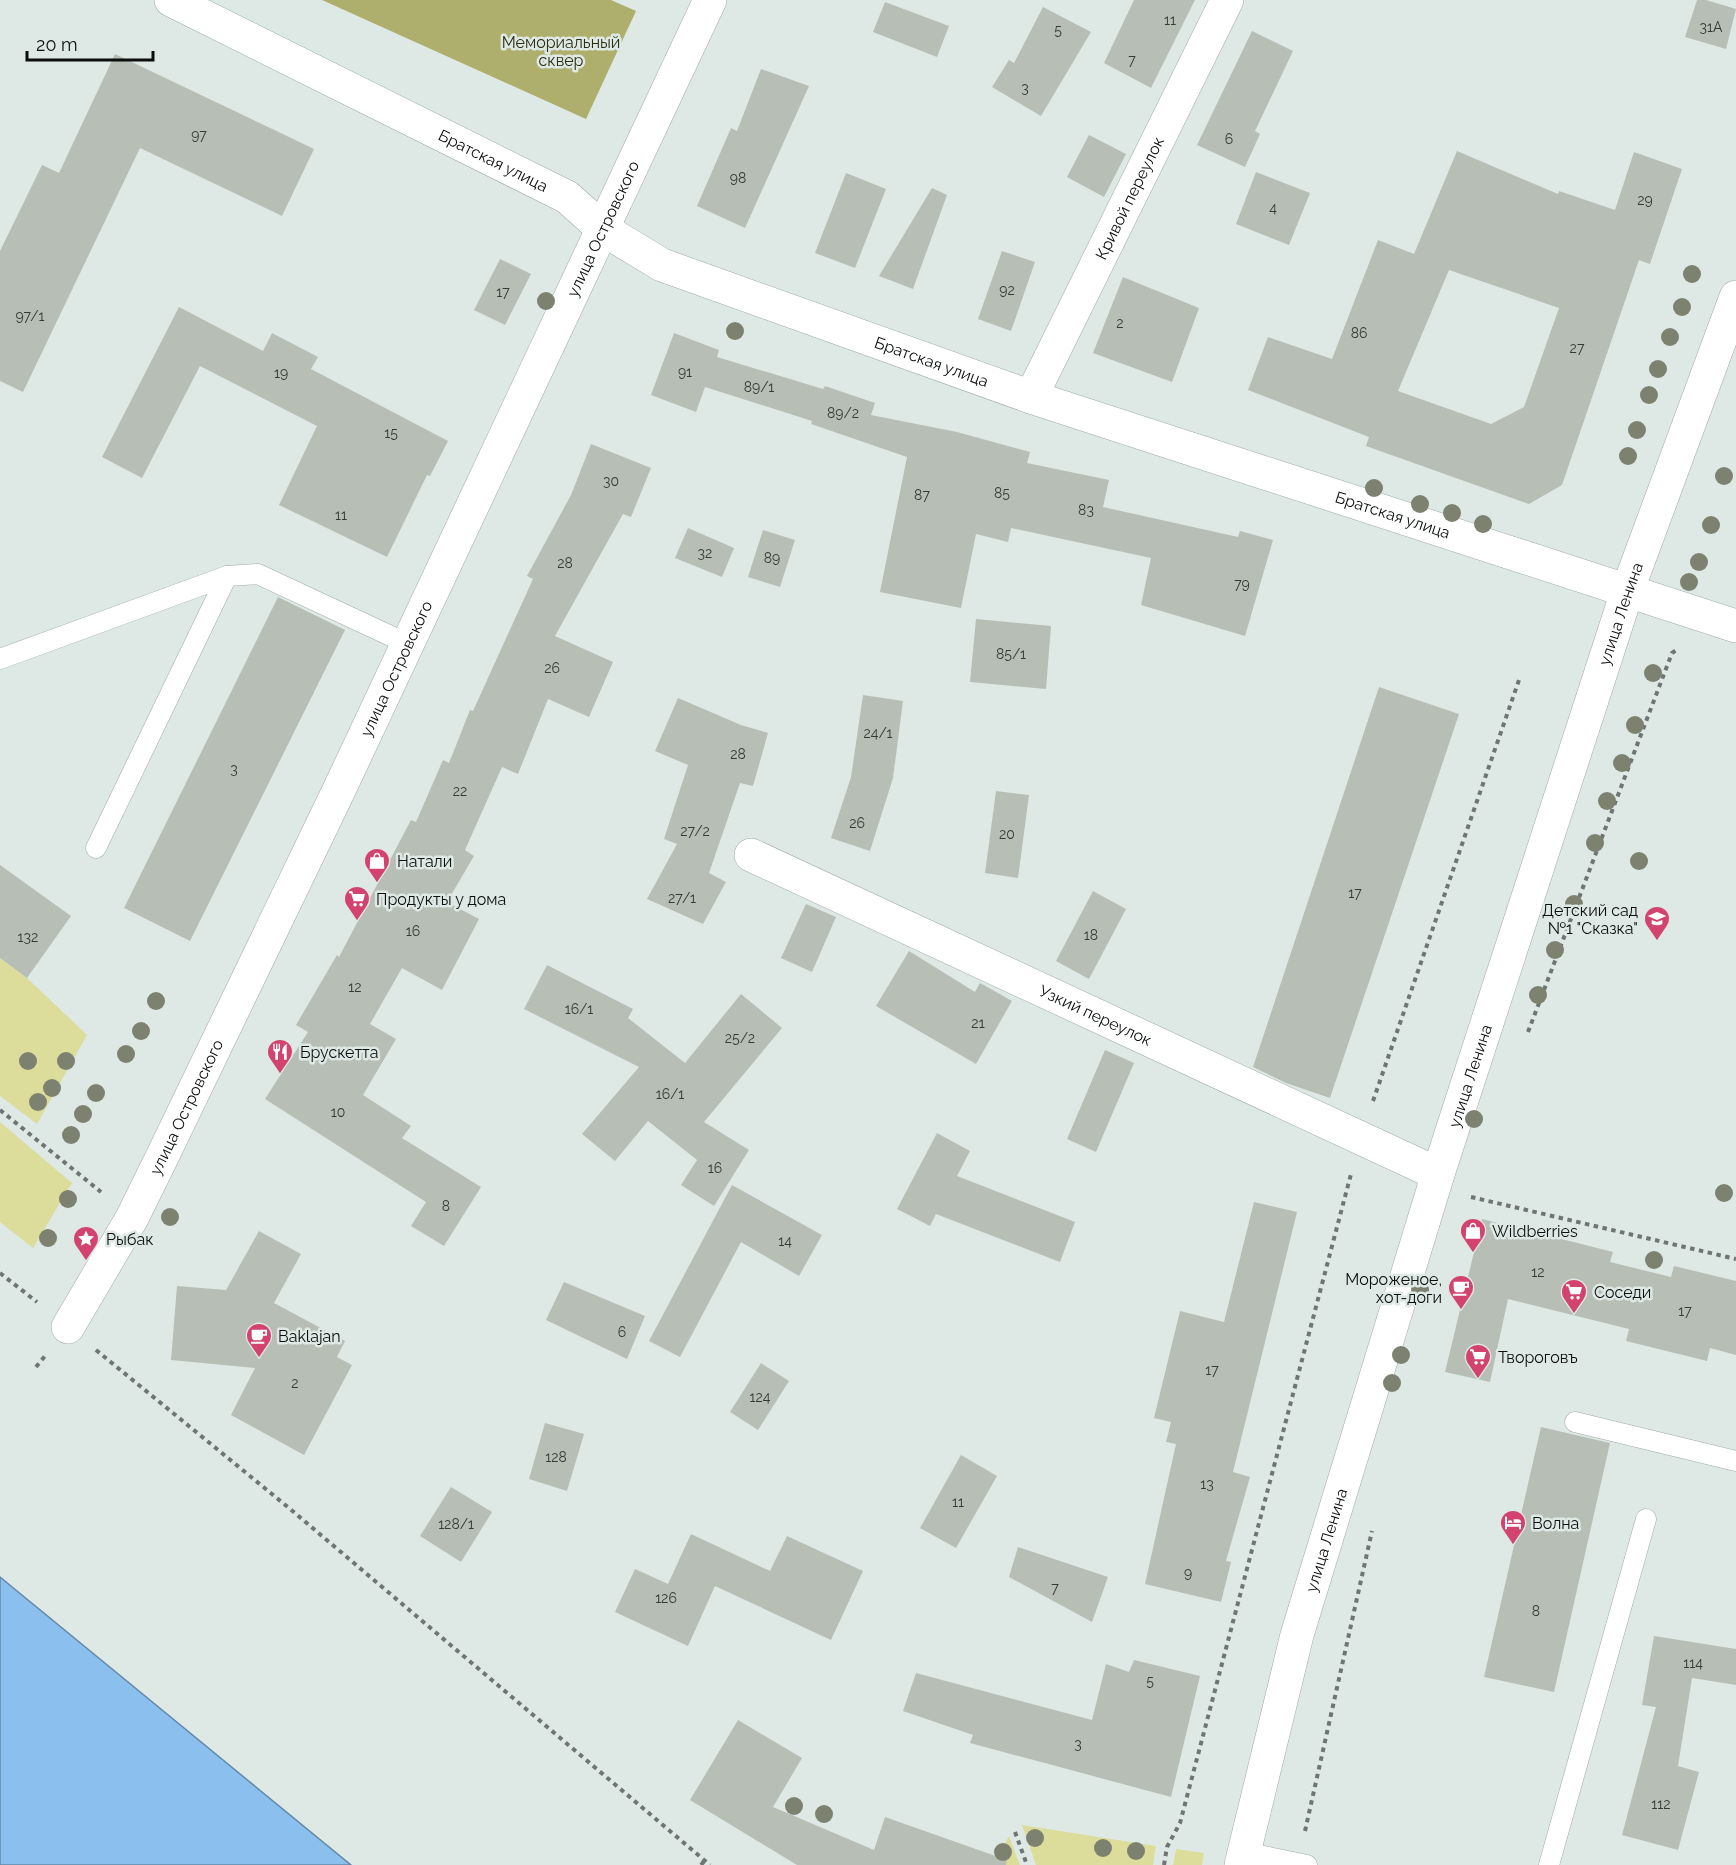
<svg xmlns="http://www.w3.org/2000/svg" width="1736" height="1865" font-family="Raleway,sans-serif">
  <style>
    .green { fill: #dcdd9b }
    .forest { fill: #aeaf6c }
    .water { fill: #8abfee; stroke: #648aaa; stroke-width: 1.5 }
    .building { fill: #b7beb6; fill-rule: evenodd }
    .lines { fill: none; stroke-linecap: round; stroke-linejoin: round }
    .service-casing { stroke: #9faaa7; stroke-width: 21 }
    .minor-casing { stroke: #9faaa7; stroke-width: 34 }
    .path { stroke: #6e7573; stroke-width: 4; stroke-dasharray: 4.5 4.5; stroke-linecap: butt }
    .service { stroke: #fff; stroke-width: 20 }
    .minor { stroke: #fff; stroke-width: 33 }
    .tree { fill: #7d8270 }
    .labels { text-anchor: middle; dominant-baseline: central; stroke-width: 5; stroke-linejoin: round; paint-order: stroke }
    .number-label { font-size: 14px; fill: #353a37 }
    .park-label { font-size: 16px; fill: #2d2d0f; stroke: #dee9e6 }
    .street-label { font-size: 16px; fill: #0a0e0d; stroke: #dee9e6 }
    .poi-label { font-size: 16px; fill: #0a0e0d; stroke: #dee9e6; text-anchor: start }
  </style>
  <rect width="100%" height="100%" fill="#dee9e6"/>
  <g class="green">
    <path d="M0,958L27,978L87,1035L37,1124L0,1096Z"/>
    <path d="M0,1122L72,1183L33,1248L0,1222Z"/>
    <path d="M1022,1825L1156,1846L1153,1865H1036Z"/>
    <path d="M1009,1836L1020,1865H994Z"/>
    <path d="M1176,1849L1204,1853L1202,1865H1173Z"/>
  </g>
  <path class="forest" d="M322,0H611L636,11L586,119Z"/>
  <path class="water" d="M0,1577L351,1865H0Z"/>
  <g class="building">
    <path d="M1134,0H1195L1151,88L1104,63Z"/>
    <path d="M1697,0H1706L1736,9L1726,49L1685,37Z"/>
    <path d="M885,2L949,26L937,57L873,32Z"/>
    <path d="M1043,7L1091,32L1041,116L992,87L1009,60L1014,63Z"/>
    <path d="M1252,31L1293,51L1255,131L1260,134L1245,167L1197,145Z"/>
    <path d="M115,54L314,149L282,216L140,148L23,392L0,381V251L42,165L59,173Z"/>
    <path d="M761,69L809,86L745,228L697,206L731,128L737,131Z"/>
    <path d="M1089,135L1126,154L1104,197L1067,177Z"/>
    <path d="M1457,151L1558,194L1559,191L1615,210L1634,152L1682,169L1650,264L1639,260L1562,485L1529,504L1366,446L1369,437L1248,390L1268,337L1332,359L1378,240L1414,254ZM1449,270L1559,308L1524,407L1491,424L1398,391Z"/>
    <path d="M1256,172L1310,193L1289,245L1236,224Z"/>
    <path d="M846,173L886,189L855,268L815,253Z"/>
    <path d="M932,188L947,195L913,289L879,276Z"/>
    <path d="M1002,251L1035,262L1011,331L978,319Z"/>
    <path d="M500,259L531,274L505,325L474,310Z"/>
    <path d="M1123,277L1199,308L1172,382L1093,353Z"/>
    <path d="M179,307L263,351L272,333L318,357L311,369L448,441L430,476L427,475L387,557L279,505L317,426L200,366L142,478L102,457Z"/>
    <path d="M674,333L719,350L717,357L823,389L825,386L875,403L871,415L957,432L1030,452L1027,463L1109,480L1103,507L1238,537L1240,531L1273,540L1245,636L1141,605L1151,558L1011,528L1008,542L976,534L961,608L880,592L907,457L811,424L812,421L705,387L696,412L651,395Z"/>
    <path d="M591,444L651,468L631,517L623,514L555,636L613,662L589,717L548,699L518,774L502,767L465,850L474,856L447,902L479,919L442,990L402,968L370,1024L396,1039L363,1095L411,1126L402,1138L481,1187L444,1246L411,1226L426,1202L265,1099L308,1032L296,1025L337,955L339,957L411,820L416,822L443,760L449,763L470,710L473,711L533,579L527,576L571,495Z"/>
    <path d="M688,528L734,548L722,577L675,558Z"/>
    <path d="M763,530L795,540L780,587L748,577Z"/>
    <path d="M278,597L345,630L190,941L124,908Z"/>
    <path d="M976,619L1051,626L1046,689L970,682Z"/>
    <path d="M1379,687L1459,714L1330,1098L1286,1083L1253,1067Z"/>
    <path d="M863,695L903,701L893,778L870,851L831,838L851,777Z"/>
    <path d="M678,698L741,725L768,733L753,786L740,783L709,873L726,882L703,924L647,899L677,844L664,839L688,765L655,751Z"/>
    <path d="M996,791L1029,795L1018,878L985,873Z"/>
    <path d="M0,865L71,916L27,978L0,958Z"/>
    <path d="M1093,891L1126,909L1089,979L1056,961Z"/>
    <path d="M806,904L836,917L812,972L781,958Z"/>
    <path d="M909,951L975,992L980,983L1012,1001L976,1064L876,1006Z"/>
    <path d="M547,965L633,1009L628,1018L685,1063L741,994L782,1028L704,1122L749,1150L714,1206L681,1185L697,1160L648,1121L615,1161L582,1134L639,1067L524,1009Z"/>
    <path d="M1105,1050L1134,1063L1096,1152L1067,1139Z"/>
    <path d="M937,1133L970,1151L957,1176L1075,1222L1060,1262L936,1214L930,1226L897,1209Z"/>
    <path d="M732,1185L822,1235L799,1276L741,1242L680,1357L649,1341Z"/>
    <path d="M1254,1202L1297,1212L1233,1472L1250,1477L1226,1561L1231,1562L1221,1602L1145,1584L1176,1444L1166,1442L1171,1422L1154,1418L1180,1311L1224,1322Z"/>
    <path d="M1482,1219L1613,1252L1610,1262L1671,1277L1674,1266L1736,1281V1355L1710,1348L1707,1361L1626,1341L1629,1329L1508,1299L1490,1382L1445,1372Z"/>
    <path d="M259,1231L301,1254L274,1303L345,1341L337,1357L352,1365L304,1455L231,1415L255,1368L171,1360L177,1286L226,1290Z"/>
    <path d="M564,1282L645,1316L627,1359L546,1320Z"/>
    <path d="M761,1363L789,1381L758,1430L730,1412Z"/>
    <path d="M545,1423L584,1434L567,1491L529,1479Z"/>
    <path d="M1541,1427L1610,1443L1554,1692L1484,1677Z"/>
    <path d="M961,1455L997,1476L956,1548L920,1528Z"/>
    <path d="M451,1487L492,1512L461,1562L420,1536Z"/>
    <path d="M691,1534L770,1571L787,1536L863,1571L831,1640L715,1586L688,1646L615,1612L635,1569L668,1584Z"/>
    <path d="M1018,1547L1108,1577L1092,1622L1009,1577Z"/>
    <path d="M1654,1636L1736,1649V1685L1692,1678L1678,1766L1699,1772L1678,1850L1622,1835L1656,1707L1642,1705Z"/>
    <path d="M1134,1660L1200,1676L1171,1797L970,1743L973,1735L903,1711L916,1673L1092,1720L1106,1664L1129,1672Z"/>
    <path d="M738,1720L802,1758L773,1807L874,1850L885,1817L1007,1860L1006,1865H797L690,1800Z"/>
  </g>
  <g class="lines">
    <defs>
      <g id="service">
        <path d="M0,659L227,576"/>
        <path d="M96,848L227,576L258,574L408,644"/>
        <path d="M1575,1422L1736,1461"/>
        <path d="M1244,1852L1307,1865"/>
        <path d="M1549,1865L1646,1519"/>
      </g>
      <g id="minor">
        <path id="s1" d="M171,0L567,197L604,230L662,265L1031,397L1736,626"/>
        <path id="s2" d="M1031,397L1227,0"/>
        <path id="s3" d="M751,855L1438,1174"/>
        <path id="s4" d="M68,1327L132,1218L163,1155L339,790L710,0"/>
        <path id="s5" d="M1241,1865L1297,1635L1438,1174L1628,589L1736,297"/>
      </g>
    </defs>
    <use href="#service" class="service-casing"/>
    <use href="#minor" class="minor-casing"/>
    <g class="path">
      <path d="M1528,1032L1672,653L1678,649"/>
      <path d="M1373,1101L1519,680"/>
      <path d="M0,1110L101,1192"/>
      <path d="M1471,1197L1736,1259"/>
      <path d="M0,1273L37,1302"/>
      <path d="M96,1350L289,1508L710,1865"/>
      <path d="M36,1367L45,1356"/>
      <path d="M1305,1831L1372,1531"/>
      <path d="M1015,1832L1027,1865"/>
      <path d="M701,1865L705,1860"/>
      <path d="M1164,1865L1167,1847L1180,1823L1351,1174"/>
    </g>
    <use href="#service" class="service"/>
    <use href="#minor" class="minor"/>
  </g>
  <g class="tree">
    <circle cx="1692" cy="274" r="9"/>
    <circle cx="546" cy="301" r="9"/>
    <circle cx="1682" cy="307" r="9"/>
    <circle cx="735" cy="331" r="9"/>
    <circle cx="1670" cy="337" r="9"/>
    <circle cx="1658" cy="369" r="9"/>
    <circle cx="1649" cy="395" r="9"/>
    <circle cx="1637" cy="430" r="9"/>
    <circle cx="1628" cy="456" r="9"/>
    <circle cx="1724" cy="476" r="9"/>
    <circle cx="1374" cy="488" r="9"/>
    <circle cx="1420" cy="504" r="9"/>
    <circle cx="1452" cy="513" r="9"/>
    <circle cx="1483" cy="524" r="9"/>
    <circle cx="1711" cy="525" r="9"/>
    <circle cx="1699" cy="562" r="9"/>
    <circle cx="1689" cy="582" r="9"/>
    <circle cx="1653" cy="673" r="9"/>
    <circle cx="1635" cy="725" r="9"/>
    <circle cx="1622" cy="763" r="9"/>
    <circle cx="1607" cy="801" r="9"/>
    <circle cx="1595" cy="843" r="9"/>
    <circle cx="1639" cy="861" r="9"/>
    <circle cx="1574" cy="904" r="9"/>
    <circle cx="1555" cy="950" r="9"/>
    <circle cx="1538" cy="995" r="9"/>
    <circle cx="156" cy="1001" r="9"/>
    <circle cx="141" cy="1031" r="9"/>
    <circle cx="126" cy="1054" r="9"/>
    <circle cx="28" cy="1061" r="9"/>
    <circle cx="66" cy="1061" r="9"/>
    <circle cx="52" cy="1088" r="9"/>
    <circle cx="96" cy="1093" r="9"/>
    <circle cx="38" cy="1102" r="9"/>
    <circle cx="83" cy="1114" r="9"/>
    <circle cx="1474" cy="1119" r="9"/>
    <circle cx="71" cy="1135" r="9"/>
    <circle cx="1724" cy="1193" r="9"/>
    <circle cx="68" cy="1199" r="9"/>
    <circle cx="170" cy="1217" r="9"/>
    <circle cx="48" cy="1238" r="9"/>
    <circle cx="1654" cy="1260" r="9"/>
    <circle cx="1420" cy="1290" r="9"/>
    <circle cx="1401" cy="1355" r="9"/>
    <circle cx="1392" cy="1383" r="9"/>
    <circle cx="794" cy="1806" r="9"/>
    <circle cx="824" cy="1814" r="9"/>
    <circle cx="1035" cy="1838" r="9"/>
    <circle cx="1103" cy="1848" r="9"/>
    <circle cx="1136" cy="1851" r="9"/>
    <circle cx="1003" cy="1852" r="9"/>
  </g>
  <defs>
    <symbol id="shop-pin" viewBox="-11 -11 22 30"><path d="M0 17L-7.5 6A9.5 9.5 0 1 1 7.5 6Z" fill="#d2446f" stroke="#dee9e6"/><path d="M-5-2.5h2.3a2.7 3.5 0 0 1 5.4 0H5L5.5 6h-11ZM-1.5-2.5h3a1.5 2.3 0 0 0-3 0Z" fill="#fff"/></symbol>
    <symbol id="supermarket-pin" viewBox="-11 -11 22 30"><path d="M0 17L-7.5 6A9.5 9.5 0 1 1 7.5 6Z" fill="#d2446f" stroke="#dee9e6"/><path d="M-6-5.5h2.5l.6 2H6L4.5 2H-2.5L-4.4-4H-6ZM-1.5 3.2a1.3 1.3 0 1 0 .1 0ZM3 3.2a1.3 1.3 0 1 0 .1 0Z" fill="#fff"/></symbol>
    <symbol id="school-pin" viewBox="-11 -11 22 30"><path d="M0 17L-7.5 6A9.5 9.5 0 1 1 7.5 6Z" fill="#d2446f" stroke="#dee9e6"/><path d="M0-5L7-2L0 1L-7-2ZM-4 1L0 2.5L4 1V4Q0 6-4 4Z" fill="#fff"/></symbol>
    <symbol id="restaurant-pin" viewBox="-11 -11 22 30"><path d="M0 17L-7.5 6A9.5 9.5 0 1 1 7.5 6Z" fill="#d2446f" stroke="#dee9e6"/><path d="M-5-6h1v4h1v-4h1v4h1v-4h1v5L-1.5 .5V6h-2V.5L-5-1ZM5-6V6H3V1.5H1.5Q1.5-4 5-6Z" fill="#fff"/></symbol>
    <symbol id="sight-pin" viewBox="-11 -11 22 30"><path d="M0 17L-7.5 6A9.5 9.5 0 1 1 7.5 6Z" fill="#d2446f" stroke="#dee9e6"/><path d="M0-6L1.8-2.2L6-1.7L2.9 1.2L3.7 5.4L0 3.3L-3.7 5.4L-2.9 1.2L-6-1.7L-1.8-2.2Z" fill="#fff"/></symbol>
    <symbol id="cafe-pin" viewBox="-11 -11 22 30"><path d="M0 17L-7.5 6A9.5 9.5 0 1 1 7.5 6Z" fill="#d2446f" stroke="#dee9e6"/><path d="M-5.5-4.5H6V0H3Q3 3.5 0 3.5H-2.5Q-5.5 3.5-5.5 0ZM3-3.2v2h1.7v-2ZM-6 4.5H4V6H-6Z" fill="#fff"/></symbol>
    <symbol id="hotel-pin" viewBox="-11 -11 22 30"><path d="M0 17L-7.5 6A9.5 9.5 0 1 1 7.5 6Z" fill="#d2446f" stroke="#dee9e6"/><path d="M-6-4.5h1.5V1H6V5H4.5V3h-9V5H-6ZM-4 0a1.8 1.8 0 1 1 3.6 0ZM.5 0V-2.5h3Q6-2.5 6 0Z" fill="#fff"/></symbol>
  </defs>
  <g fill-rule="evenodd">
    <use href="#shop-pin" x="362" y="846" width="30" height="40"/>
    <use href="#supermarket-pin" x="342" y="884" width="30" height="40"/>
    <use href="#school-pin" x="1642" y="904" width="30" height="40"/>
    <use href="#restaurant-pin" x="265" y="1037" width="30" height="40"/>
    <use href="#shop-pin" x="1458" y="1216" width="30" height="40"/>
    <use href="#sight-pin" x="71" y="1224" width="30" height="40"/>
    <use href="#cafe-pin" x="1446" y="1273" width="30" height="40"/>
    <use href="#supermarket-pin" x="1559" y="1277" width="30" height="40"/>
    <use href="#cafe-pin" x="244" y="1321" width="30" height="40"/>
    <use href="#supermarket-pin" x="1463" y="1342" width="30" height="40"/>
    <use href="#hotel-pin" x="1498" y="1508" width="30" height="40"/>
  </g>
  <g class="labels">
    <g class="number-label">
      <text x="1170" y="20">11</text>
      <text x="1711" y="27">31А</text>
      <text x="1058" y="30">5</text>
      <text x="1132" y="60">7</text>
      <text x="1025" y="88">3</text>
      <text x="199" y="135">97</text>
      <text x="1229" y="139">6</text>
      <text x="738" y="178">98</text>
      <text x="1645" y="200">29</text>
      <text x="1273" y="208">4</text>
      <text x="1007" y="290">92</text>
      <text x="503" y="292">17</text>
      <text x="30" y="316">97/1</text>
      <text x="1120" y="323">2</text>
      <text x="1359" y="333">86</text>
      <text x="1577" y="348">27</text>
      <text x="685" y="372">91</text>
      <text x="281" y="373">19</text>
      <text x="759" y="387">89/1</text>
      <text x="843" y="413">89/2</text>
      <text x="391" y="433">15</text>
      <text x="611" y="481">30</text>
      <text x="1002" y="493">85</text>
      <text x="922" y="495">87</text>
      <text x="1086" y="510">83</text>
      <text x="341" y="515">11</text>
      <text x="705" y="553">32</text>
      <text x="772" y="558">89</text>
      <text x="565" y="563">28</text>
      <text x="1242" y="584">79</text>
      <text x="1011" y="654">85/1</text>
      <text x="552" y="668">26</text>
      <text x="878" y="733">24/1</text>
      <text x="738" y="754">28</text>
      <text x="234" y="769">3</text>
      <text x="460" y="791">22</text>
      <text x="857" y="823">26</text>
      <text x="695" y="831">27/2</text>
      <text x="1007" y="834">20</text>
      <text x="1355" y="893">17</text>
      <text x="682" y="898">27/1</text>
      <text x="413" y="931">16</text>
      <text x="1091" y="935">18</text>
      <text x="28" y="937">132</text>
      <text x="355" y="987">12</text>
      <text x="579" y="1009">16/1</text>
      <text x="978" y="1023">21</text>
      <text x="740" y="1038">25/2</text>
      <text x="670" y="1094">16/1</text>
      <text x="338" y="1112">10</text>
      <text x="715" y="1168">16</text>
      <text x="446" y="1206">8</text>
      <text x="785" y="1241">14</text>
      <text x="1538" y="1272">12</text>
      <text x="1685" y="1311">17</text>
      <text x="622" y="1332">6</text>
      <text x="1212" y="1370">17</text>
      <text x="295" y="1383">2</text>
      <text x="760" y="1397">124</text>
      <text x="556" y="1457">128</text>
      <text x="1207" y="1484">13</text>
      <text x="958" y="1502">11</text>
      <text x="456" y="1524">128/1</text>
      <text x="1188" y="1573">9</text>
      <text x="1055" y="1588">7</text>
      <text x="666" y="1598">126</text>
      <text x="1536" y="1611">8</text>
      <text x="1693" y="1663">114</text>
      <text x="1150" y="1681">5</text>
      <text x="1078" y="1744">3</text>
      <text x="1661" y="1804">112</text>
    </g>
    <g class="park-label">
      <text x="561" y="42">Мемориальный<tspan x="561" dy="18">сквер</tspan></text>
    </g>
    <g class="street-label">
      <text stroke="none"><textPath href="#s1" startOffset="360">Братская улица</textPath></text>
      <text stroke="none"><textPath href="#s2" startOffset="222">Кривой переулок</textPath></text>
      <text stroke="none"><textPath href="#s4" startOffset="1222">улица Островского</textPath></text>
      <text stroke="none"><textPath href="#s1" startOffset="846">Братская улица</textPath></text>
      <text stroke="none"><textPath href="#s1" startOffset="1332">Братская улица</textPath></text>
      <text stroke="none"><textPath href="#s5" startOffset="1308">улица Ленина</textPath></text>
      <text stroke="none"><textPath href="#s4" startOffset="736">улица Островского</textPath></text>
      <text stroke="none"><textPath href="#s3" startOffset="380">Узкий переулок</textPath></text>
      <text stroke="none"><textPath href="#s5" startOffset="822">улица Ленина</textPath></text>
      <text stroke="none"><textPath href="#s4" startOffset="250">улица Островского</textPath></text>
      <text stroke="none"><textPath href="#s5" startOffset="336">улица Ленина</textPath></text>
    </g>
    <g class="poi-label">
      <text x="397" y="861">Натали</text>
      <text x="376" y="899">Продукты у дома</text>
      <text x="1638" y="910" text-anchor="end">Детский сад<tspan x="1638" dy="18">№1 "Сказка"</tspan></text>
      <text x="300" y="1052">Брускетта</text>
      <text x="1492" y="1231">Wildberries</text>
      <text x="106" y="1239">Рыбак</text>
      <text x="1442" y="1279" text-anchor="end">Мороженое,<tspan x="1442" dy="18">хот-доги</tspan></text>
      <text x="1594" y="1292">Соседи</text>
      <text x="278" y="1336">Baklajan</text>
      <text x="1498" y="1357">Твороговъ</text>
      <text x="1532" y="1523">Волна</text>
    </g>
  </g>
  <path d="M27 51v9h126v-9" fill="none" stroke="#0a0e0d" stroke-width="3"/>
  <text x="36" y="51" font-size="18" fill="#0a0e0d" stroke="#dee9e6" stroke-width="4.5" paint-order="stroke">20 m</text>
</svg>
